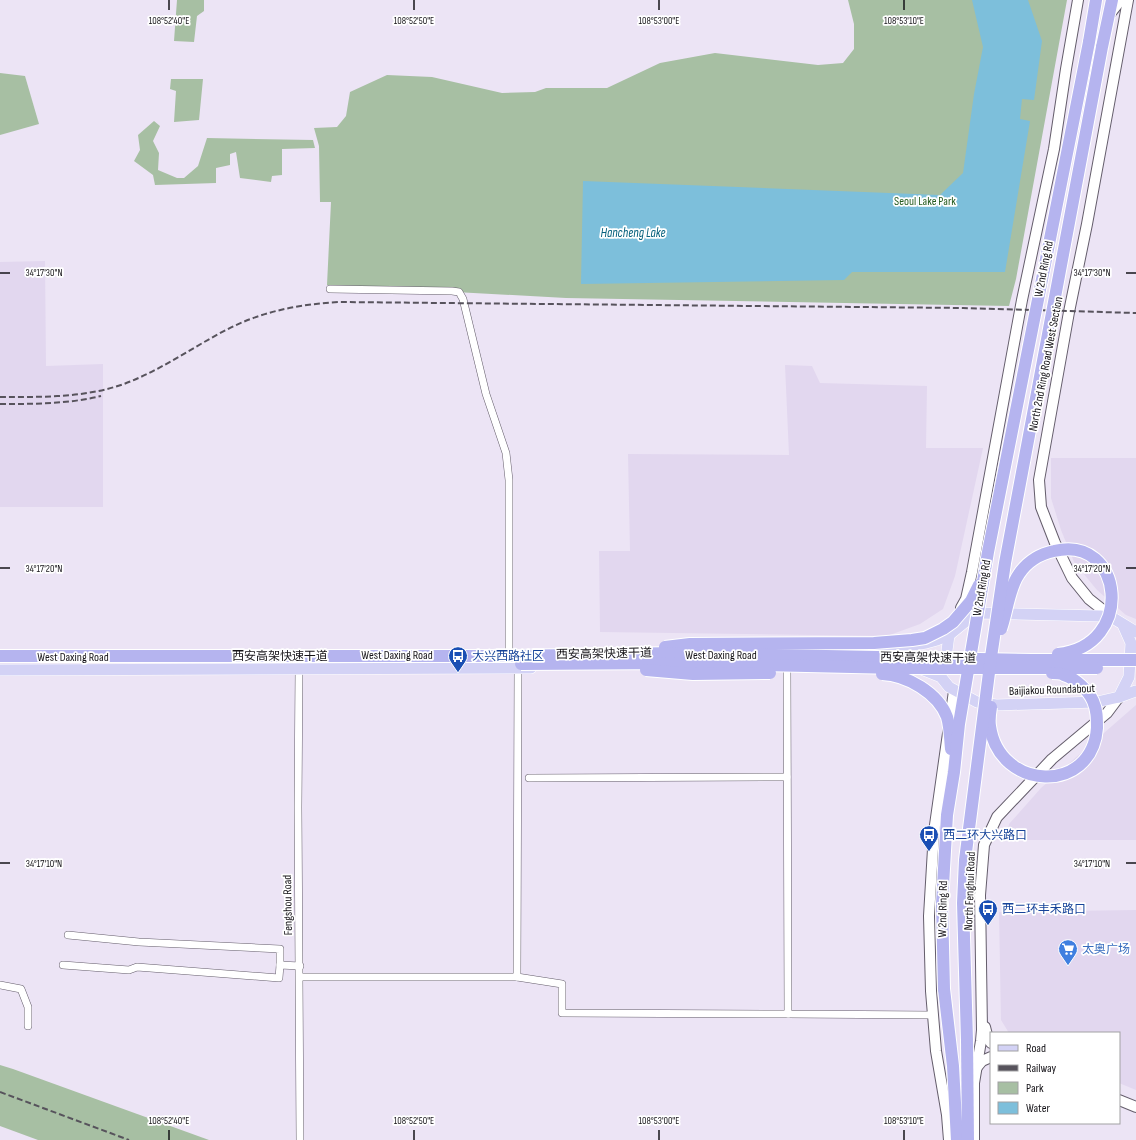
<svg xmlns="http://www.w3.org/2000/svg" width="1136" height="1140" font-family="'Sofia Sans Condensed','Noto Sans SC',sans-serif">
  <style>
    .built { fill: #e2d7ef }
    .green { fill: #a7bfa3 }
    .water { fill: #7dbfdb }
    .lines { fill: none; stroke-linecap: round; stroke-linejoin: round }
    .street-casing { stroke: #645d6b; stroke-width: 8 }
    .secondary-casing { stroke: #645d6b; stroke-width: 12 }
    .primary-casing { stroke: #fff; stroke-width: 12 }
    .highway-casing { stroke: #fff; stroke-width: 14 }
    .street { stroke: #fff; stroke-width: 7 }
    .secondary { stroke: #fff; stroke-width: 10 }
    .primary { stroke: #d3d2f5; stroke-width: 11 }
    .highway { stroke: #b5b4ef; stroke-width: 12 }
    .rail { stroke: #57535c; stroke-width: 2; stroke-dasharray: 6 3; stroke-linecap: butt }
    .highway-bridge-casing { stroke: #fff; stroke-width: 14; stroke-linecap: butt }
    .highway-bridge { stroke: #b5b4ef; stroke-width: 12 }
    .ticks { fill: none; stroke: #151318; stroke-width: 1.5 }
    .labels { text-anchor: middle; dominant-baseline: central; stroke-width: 3.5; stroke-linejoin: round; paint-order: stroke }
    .park-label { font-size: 12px; fill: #255b1f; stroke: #fff }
    .street-label { font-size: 12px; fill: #151318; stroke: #fff }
    .transit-label { font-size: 12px; fill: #164399; stroke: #fff; text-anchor: start }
    .shop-label { font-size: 12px; fill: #366cbe; stroke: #fff; text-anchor: start }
    .water-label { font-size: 13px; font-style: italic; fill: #05607c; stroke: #fff }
    .ticks-label { font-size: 10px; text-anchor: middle; fill: #151318; stroke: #fff; stroke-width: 3.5; stroke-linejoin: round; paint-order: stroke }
  </style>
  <rect width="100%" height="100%" fill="#ece4f5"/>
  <g class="built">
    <path d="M45,261L46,366L103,364V507H0V262Z"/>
    <path d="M785,365L812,366L820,383L927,386L926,448H983L955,576L943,609L920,624L887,636L600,632L599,551H630L628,454L789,455Z"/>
    <path d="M1051,458H1136V619L1126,615L1097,590L1074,562L1061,530L1051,498Z"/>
    <path d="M1136,705V840H1006L1009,824L1041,788Z"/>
    <path d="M1136,910V1090L1119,1083V1033H1009L1001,1020L999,912Z"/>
  </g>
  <g class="green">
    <path d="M177,0H204V11L197,16L194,42L174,41Z"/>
    <path d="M848,0H1067L1016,279L1009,306L566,298L327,285L331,202H320L319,146L314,128L337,127L346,116L350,92L387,75L432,77L502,93L535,92L546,88H607L660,63L715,53L818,65L843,63L854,49V24Z"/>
    <path d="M0,73L25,76L39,124L0,135Z"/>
    <path d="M171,79H203L199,120L174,122L176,91L170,89Z"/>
    <path d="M154,121L160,126L153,141L159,153L158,170L177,178H184L198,166L207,138L313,140L315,148L282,149V175L272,176L271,182L240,178L236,152L230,154V165L216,168V183L155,185L153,175L134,161L140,150L138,135Z"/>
    <path d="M0,1065L13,1069L209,1140H38L0,1126Z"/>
  </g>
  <path class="water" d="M972,0H1028L1042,41L1034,100L1022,99L1020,119L1030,121L1005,272H852L844,280L581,284L583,181L940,195L963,173L974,94L983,47Z"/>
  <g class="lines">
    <defs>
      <g id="street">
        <path d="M330,289L452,291L459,292L463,299L486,394L506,453L509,480V650"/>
        <path d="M787,668L788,1014L933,1015"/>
        <path d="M299,669L298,807L300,1140"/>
        <path d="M529,778L787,777"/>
        <path d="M68,935L139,942L280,949V965"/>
        <path d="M63,965L129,970L137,967L279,978L280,965L300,966"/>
        <path d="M300,977H517L518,668"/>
        <path d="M517,977L562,984V1013L788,1014"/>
        <path d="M0,985L21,989L28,1007V1026"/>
      </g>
      <g id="secondary">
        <path d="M1109,15L1121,0"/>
        <path d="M961,608L966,599L972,572L1022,300L1054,149L1066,69L1078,0"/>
        <path d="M1113,618L1089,599L1072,578L1055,543L1041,507L1039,480L1069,312L1087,224L1128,0"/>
        <path d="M985,1027L988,1039L991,1043"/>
        <path d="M977,1067L982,1061L991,1057"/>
        <path d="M1119,1100L1136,1107"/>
        <path d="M949,1140L947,1115L936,1051L931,991L929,916L934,832L954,691"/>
        <path d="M974,1140V1083L981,1041L982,1030L980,895L984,845L997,817L1052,759L1107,713L1119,697"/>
      </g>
      <g id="primary">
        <path d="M880,648L901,647L926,643L937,640L949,635L976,613L1100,616L1113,618L1136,632"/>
        <path d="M945,666L949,635"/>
        <path d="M921,669L941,677L949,687L977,702L996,705L1097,702L1119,697L1136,691"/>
        <path d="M0,670L531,668"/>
        <path d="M1119,697L1129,677L1131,643L1123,625"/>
      </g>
      <g id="highway">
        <path d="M1089,42L1096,0"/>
        <path d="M1102,47L1112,0"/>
        <path d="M944,989L953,1066L957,1140"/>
        <path d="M967,1040L968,1140"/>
      </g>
    </defs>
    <use href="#street" class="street-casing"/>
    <use href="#secondary" class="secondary-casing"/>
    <use href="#primary" class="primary-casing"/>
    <use href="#highway" class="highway-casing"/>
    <use href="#street" class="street"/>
    <use href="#secondary" class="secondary"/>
    <use href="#primary" class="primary"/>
    <use href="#highway" class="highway"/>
    <g class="rail">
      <path d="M0,397C40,397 82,398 121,385C161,371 195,345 234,326C268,310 303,304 340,302L963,308L1136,313"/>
      <path d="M0,404C34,404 68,404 101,396"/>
      <path d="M0,1092L129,1140"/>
    </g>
    <defs>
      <g id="highway-bridge">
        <path d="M1001,629C1007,612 1009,588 1019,574C1027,562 1040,554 1054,551C1124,534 1136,646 1058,654"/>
        <path d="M665,647L690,644L874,643L912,640L925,638L943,629L953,622L971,601L979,585"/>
        <path d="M0,656H514L674,653L1032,660H1136"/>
        <path d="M521,664L672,663L897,668H1097"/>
        <path d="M646,670L693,674L770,673"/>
        <path d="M882,674C907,675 938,693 947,717C950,727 950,739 951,749"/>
        <path d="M991,707C990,713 989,720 990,726C999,791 1092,795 1097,728C1097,718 1097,710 1093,701C1088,690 1076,679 1064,675C1061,673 1056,673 1052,673"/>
        <path d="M944,989L942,904L947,815L954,772L959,724L988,552L1089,42"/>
        <path d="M967,1040L963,903L965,860L991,657L1005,563L1102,47"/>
      </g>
    </defs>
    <use href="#highway-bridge" class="highway-bridge-casing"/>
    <use href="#highway-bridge" class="highway-bridge"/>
  </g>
  <path class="ticks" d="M169,0V10M414,0V10M659,0V10M904,0V10M0,273H10M1126,273H1136M0,568H10M1126,568H1136M0,863H10M1126,863H1136M169,1130V1140M414,1130V1140M659,1130V1140M904,1130V1140"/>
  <defs>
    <symbol id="bus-pin" viewBox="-11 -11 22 30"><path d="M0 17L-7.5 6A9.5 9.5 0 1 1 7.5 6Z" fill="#1a4fb4" stroke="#fff"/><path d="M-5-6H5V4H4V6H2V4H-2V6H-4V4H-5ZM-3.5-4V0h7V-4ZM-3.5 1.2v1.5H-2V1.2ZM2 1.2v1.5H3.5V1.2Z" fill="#fff"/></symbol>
    <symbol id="supermarket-pin" viewBox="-11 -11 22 30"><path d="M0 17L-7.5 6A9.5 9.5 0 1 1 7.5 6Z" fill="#3f7fe0" stroke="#fff"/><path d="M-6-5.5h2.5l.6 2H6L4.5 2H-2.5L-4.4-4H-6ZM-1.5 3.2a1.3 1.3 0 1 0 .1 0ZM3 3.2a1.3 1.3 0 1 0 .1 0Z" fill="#fff"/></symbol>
  </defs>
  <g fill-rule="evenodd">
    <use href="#bus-pin" x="447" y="645" width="22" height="30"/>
    <use href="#bus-pin" x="918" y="824" width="22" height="30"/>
    <use href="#bus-pin" x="977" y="898" width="22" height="30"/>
    <use href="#supermarket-pin" x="1057" y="938" width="22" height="30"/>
  </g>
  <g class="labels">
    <g class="park-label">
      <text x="925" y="201">Seoul Lake Park</text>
    </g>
    <g class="street-label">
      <text transform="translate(1044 269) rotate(-79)">W 2nd Ring Rd</text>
      <text transform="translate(1046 364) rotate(-79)">North 2nd Ring Road West Section</text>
      <text transform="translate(982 588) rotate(-80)">W 2nd Ring Rd</text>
      <text transform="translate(604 654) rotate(-1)">西安高架快速干道</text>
      <text x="397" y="655">West Daxing Road</text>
      <text x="721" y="655">West Daxing Road</text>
      <text x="280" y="656">西安高架快速干道</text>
      <text x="73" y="657">West Daxing Road</text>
      <text transform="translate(928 658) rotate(1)">西安高架快速干道</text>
      <text transform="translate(1052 690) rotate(-2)">Baijiakou Roundabout</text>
      <text transform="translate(970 891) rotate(-88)">North Fenghui Road</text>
      <text transform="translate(288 905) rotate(-91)">Fengshou Road</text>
      <text transform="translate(943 909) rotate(-89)">W 2nd Ring Rd</text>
    </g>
    <g class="transit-label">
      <text x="472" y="656">大兴西路社区</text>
      <text x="943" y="835">西二环大兴路口</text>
      <text x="1002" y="909">西二环丰禾路口</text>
    </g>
    <g class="shop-label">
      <text x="1082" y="949">太奥广场</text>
    </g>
    <g class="water-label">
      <text x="633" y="233">Hancheng Lake</text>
    </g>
  </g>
  <g class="ticks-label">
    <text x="169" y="24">108°52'40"E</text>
    <text x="414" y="24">108°52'50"E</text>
    <text x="659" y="24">108°53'00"E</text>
    <text x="904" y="24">108°53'10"E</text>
    <text x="44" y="276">34°17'30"N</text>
    <text x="1092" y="276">34°17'30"N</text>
    <text x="44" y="572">34°17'20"N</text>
    <text x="1092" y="572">34°17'20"N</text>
    <text x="44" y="867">34°17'10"N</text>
    <text x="1092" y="867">34°17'10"N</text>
    <text x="169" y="1124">108°52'40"E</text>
    <text x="414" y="1124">108°52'50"E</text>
    <text x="659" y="1124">108°53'00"E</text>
    <text x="904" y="1124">108°53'10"E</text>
  </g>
  <rect x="990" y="1032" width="130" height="92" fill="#ffffff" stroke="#a1a1a3"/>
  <rect x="998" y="1045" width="20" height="6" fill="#d3d2f5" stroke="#a1a1a3"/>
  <text x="1026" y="1052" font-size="12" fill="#151318">Road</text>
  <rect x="998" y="1065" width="20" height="6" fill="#57535c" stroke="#a1a1a3"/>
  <text x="1026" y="1072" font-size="12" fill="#151318">Railway</text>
  <rect x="998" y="1082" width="20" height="12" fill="#a7bfa3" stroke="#a1a1a3"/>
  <text x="1026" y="1092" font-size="12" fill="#151318">Park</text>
  <rect x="998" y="1102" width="20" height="12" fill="#7dbfdb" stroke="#a1a1a3"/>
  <text x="1026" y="1112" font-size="12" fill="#151318">Water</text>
</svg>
